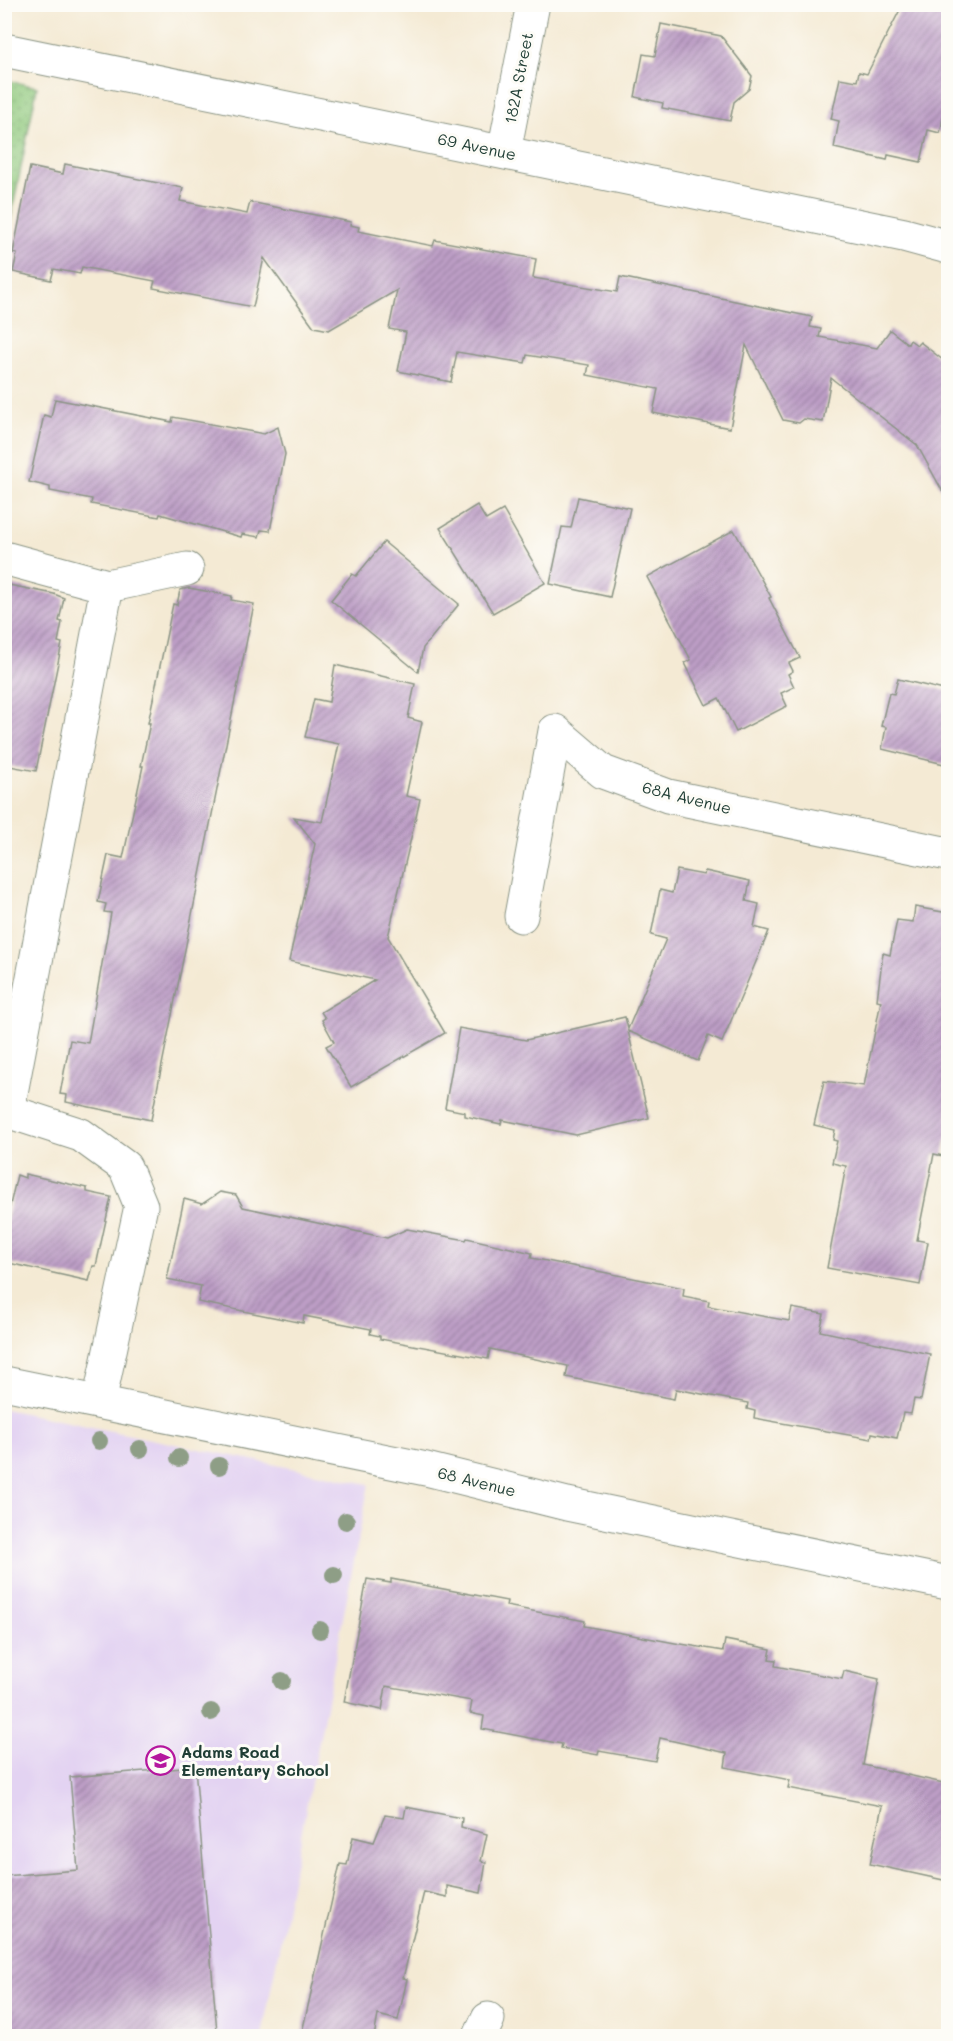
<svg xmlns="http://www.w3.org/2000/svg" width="953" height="2041" font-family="Mali,sans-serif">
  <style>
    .built { fill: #e3d3f2 }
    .park { fill: url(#park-dots); stroke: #568258; stroke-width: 1.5 }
    .building { fill: url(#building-hatch) }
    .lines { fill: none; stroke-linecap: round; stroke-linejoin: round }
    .minor-casing { stroke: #8a9484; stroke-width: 35 }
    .minor { stroke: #fff; stroke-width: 33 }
    .tree { fill: #8e9e86 }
    .labels { text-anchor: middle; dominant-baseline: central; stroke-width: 6; stroke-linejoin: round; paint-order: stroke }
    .street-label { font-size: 16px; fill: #1f3d34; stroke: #fdfcf7 }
    .poi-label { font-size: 16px; font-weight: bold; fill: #1f3d34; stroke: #fdfcf7; text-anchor: start }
  </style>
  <defs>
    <pattern id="park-dots" width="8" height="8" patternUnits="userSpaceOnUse" patternTransform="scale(1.5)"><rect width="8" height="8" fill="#8ec87c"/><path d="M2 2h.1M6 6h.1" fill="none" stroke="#73a466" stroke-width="1.8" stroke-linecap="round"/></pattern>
    <pattern id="building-hatch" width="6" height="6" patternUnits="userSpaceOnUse" patternTransform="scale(1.5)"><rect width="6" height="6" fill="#bd9ec6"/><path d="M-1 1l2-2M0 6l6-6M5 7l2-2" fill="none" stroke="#9982a2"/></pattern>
  </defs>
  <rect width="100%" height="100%" fill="#fdfcf7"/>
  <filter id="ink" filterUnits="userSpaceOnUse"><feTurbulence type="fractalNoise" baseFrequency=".0167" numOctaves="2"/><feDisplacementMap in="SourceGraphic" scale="12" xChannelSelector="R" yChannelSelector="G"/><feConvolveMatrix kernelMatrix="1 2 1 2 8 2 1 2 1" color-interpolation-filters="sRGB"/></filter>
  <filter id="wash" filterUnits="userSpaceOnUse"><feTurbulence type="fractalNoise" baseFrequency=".008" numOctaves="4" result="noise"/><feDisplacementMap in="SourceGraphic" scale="24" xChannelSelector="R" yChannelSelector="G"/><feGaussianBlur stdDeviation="1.35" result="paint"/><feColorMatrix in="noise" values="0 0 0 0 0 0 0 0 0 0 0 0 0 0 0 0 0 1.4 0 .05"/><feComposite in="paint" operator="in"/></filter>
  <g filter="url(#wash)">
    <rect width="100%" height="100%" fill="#f4ead4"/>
    <path class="built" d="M4,1409L369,1484L262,2036H5Z"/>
    <path class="park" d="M5,80L37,87L5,247L4,80Z"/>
    <g id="blocks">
      <g class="building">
        <path d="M903,4H948V95L940,133L928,130L921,162L888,155L887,160L834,148L839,121L831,119L840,78L857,81L859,72L867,74Z"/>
        <path d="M661,24L721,36L752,76L749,89L734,102L730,121L662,108L663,103L635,97L643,54L655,56Z"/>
        <path d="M65,164L183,188L180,201L247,214L250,202L351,222L350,225L359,227L358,231L433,246L435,240L536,259L533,278L617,292L620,277L812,317L810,327L821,329L819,337L877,348L890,330L908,344L910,340L917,345L920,342L948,364V501L917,445L831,378L823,422L804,419L799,423L783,420L746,345L730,428L653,413L658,389L587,375L589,365L527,355L525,363L457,352L451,382L398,371L406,332L389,329L397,290L329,330L314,327L264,258L253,307L153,288L155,281L82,267L80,274L54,269L51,280L13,272L17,254L13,253L30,167L63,174Z"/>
        <path d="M55,399L172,422L173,417L264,434L278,427L285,454L270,531L261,530L259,537L242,534L241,537L160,514L159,517L91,504L92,499L50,491V487L29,482L44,415L51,417Z"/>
        <path d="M578,497L630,508L610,597L550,584L562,527L571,528Z"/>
        <path d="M477,505L486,520L503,510L545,583L493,613L440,528Z"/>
        <path d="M734,530L771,597L769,598L800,658L789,663L793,671L788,674L794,687L781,693L787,706L736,732L719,698L706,705L685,663L691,660L647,577Z"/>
        <path d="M384,542L459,604L423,648L418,672L331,600L352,574L356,576Z"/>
        <path d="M4,584L54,594L64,598L59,621L62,622L58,642L62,643L36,771L4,765Z"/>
        <path d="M189,588L232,596L231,600L254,604L151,1120L66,1102L67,1095L60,1094L70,1040L88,1043L111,913L104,912L106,904L98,902L108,855L123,858L143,766H141L150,723H148L173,604L177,605L180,590Z"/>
        <path d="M335,665L415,684L408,718L422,722L406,796L420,799L388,937L445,1033L351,1087L326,1046L334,1042L322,1020L325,1018L321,1012L375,980L289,961L315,844L294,817L322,822L339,744L305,737L314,699L329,702Z"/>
        <path d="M898,679L948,691V765L882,749L886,727L881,726L889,693L894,694Z"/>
        <path d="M677,870L704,875L705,871L750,881L746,901L759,904L754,927L769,931L722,1042L708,1036L698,1061L628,1031L649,1118L576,1135L502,1120L501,1124L465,1116V1112L445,1108L459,1028L526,1040L625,1017L628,1029L666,939L651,935L660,890L672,893Z"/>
        <path d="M915,907L948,913V1130L943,1156L934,1154L917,1240L928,1242L920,1285L827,1268L846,1166L832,1163L837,1141L833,1140L835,1130L814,1125L824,1081L864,1086L881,1001L877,1000L883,953L890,955L897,920L913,922Z"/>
        <path d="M25,1174L87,1188V1192L111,1197L96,1266H93L89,1281L4,1262V1231L17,1175L25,1178Z"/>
        <path d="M220,1192L236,1195L243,1207L387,1238L407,1229L466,1240L467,1238L532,1253L531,1258L684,1288L683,1296L709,1301L708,1306L789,1321L792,1308L824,1314L820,1331L930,1354L921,1400L914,1399L911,1414L903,1413L897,1438L872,1433L871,1439L754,1418L755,1411L747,1409L748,1403L676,1389L674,1399L566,1377L568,1366L490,1349L488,1359L380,1339V1336L370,1334L371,1329L304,1316L303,1323L198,1302L201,1286L167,1279L184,1199L202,1204Z"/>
        <path d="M367,1579L391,1583V1579L507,1601L506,1606L585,1621L584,1626L675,1643L723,1651L725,1640L771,1649L769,1659L776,1660L775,1666L842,1679L844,1671L879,1679L863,1765L948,1784V1881L870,1864L882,1806L788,1788L790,1780L725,1767L727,1753L660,1738L655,1761L599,1751L598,1755L561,1748L562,1744L482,1729L484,1716L470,1713L472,1701L386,1686L382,1710L344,1702Z"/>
        <path d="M195,1767L217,2032L157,2037H4V1876L78,1870L70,1777Z"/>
        <path d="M406,1807L462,1818L461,1827L487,1834L481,1861L486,1862L481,1893L447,1886V1897L424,1892L403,1978L407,1979L398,2020L378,2015L374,2037H301L340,1864L347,1865L353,1837L374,1842L385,1815L404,1818Z"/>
      </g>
    </g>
  </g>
  <g filter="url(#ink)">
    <use href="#blocks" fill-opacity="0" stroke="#8a9484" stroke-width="1.5"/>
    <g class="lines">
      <defs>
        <g id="minor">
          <path d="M4,50L904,235L948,247"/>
          <path d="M504,152L533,4"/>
          <path d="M4,558L107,586"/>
          <path d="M521,916L555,731L603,772L668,796L948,854"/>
          <path d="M8,1109L107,586L187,569"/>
          <path d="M4,1110L81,1135L125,1167L141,1206L99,1402"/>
          <path d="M4,1383L426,1469L567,1504L948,1583"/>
          <path d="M480,2036L488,2019"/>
        </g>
      </defs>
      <use href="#minor" class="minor-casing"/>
      <use href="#minor" class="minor"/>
    </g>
    <g class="tree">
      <circle cx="99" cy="1441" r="9"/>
      <circle cx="140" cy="1449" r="9"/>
      <circle cx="179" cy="1458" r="9"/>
      <circle cx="219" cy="1466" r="9"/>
      <circle cx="346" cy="1521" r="9"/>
      <circle cx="334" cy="1575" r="9"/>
      <circle cx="320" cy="1630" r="9"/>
      <circle cx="282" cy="1681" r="9"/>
      <circle cx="211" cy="1712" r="9"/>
    </g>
  </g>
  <defs>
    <symbol id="school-ring" viewBox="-11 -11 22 22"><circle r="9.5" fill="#fdfcf7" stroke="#b5179e" stroke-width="1.5"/><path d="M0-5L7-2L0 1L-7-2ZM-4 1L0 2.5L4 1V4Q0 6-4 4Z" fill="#b5179e"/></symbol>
  </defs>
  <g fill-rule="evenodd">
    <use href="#school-ring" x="144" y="1744" width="33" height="33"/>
  </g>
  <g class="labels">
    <g class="street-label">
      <text transform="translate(518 78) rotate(-79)">182A Street</text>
      <text transform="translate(477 146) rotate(12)">69 Avenue</text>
      <text transform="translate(687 797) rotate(14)">68A Avenue</text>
      <text transform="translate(477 1481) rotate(14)">68 Avenue</text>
    </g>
    <g class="poi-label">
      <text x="181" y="1751">Adams Road<tspan x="181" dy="18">Elementary School</tspan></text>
    </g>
  </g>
  <rect width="953" height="2041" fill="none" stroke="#fdfcf7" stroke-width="24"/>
</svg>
